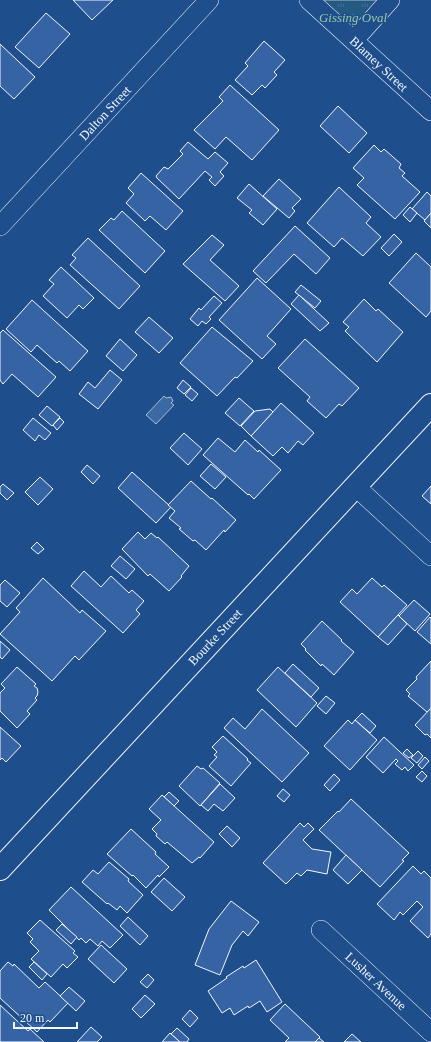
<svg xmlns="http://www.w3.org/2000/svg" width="431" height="1042" font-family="Georgia,serif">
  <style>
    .park { fill: url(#park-tufts); stroke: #a8bbd7 }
    .water { fill: #3b69a3; stroke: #a8bbd7 }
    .building { fill: #3563a3; stroke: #f2f6ff }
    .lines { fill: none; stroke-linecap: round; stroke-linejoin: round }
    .minor-casing { stroke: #f2f6ff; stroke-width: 20 }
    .secondary-casing { stroke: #f2f6ff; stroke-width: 24 }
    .minor { stroke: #1f4e8c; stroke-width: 19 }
    .secondary { stroke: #1f4e8c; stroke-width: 22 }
    .labels { text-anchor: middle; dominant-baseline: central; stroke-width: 3; stroke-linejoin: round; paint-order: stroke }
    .park-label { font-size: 13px; font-style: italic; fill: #97c8a6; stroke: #1f4e8c }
    .street-label { font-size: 13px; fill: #f2f6ff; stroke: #1f4e8c }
  </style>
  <defs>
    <pattern id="park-tufts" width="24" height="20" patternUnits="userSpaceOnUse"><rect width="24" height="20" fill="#245a82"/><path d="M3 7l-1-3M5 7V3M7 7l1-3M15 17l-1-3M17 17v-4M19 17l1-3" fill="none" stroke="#447295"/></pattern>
  </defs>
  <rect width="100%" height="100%" fill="#1f4e8c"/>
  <path class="park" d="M309,0H390L354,40Z"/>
  <path class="water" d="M164,396L166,398L171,397L173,401L171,403L174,405L156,424L146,415Z"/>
  <g class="building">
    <path d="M73,0H113L92,20Z"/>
    <path d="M46,13L70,34L39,68L15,47Z"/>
    <path d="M264,41L285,60L274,72L277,75L265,88L262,85L252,95L235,80L248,66L245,63Z"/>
    <path d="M0,44L35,77L14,99L0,86Z"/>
    <path d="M230,85L279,130L252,160L226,137L215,149L194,130L223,101L219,97Z"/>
    <path d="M338,106L367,133L349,153L320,126Z"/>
    <path d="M188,142L208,159L215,152L228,163L220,172L224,176L215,186L209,180L212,177L205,171L179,199L157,178L156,176L164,167L168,169L183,154L180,151Z"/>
    <path d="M374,145L381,152L384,149L401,164L399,168L405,173L402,176L420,192L395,219L357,185L364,178L353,168Z"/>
    <path d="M141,173L183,211L166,230L150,216L145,221L126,203L134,194L128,188Z"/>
    <path d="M279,179L301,199L292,208L295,211L289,218L263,196Z"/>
    <path d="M249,184L277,209L263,225L249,213L252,210L237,198Z"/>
    <path d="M339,187L371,217L366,223L381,237L363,256L342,238L334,247L307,223Z"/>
    <path d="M427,192L431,196V213L425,220L412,209Z"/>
    <path d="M410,207L417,213L410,222L403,215Z"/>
    <path d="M122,211L165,251L145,273L99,230L111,218L114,220Z"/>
    <path d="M431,213V228L424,221Z"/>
    <path d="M295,226L330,258L316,274L294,254L266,283L253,271Z"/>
    <path d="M394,234L402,242L389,256L381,248Z"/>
    <path d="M212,235L224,245L210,260L239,286L225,301L183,264Z"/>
    <path d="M88,238L140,286L119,309L70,265L76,258L72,255Z"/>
    <path d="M416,253L431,267V311L426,317L389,283Z"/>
    <path d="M61,267L94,298L83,309L79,305L67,318L43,296L54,284L49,280Z"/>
    <path d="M257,278L291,309L267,336L276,344L262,359L219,320Z"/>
    <path d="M301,285L321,301L315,308L295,292Z"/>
    <path d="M299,295L329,323L320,331L291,304Z"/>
    <path d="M214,296L222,303L209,317L211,319L206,324L202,321L198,326L190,319L199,308L201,310Z"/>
    <path d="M364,299L376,311L378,309L403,332L377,362L345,331L349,327L343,322Z"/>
    <path d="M32,300L88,351L70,371L59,361L57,363L37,345L31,352L6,329Z"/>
    <path d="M149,317L173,338L159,353L135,332Z"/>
    <path d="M212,327L253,361L237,378L235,377L217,396L180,363Z"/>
    <path d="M3,330L56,377L38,397L12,374L3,384L0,380V333Z"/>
    <path d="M120,339L137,355L123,371L106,356Z"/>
    <path d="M305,339L359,388L342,406L339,404L326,418L307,401L310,397L278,368Z"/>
    <path d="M110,370L122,380L98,409L79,394L88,382L95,388Z"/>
    <path d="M183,380L191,387L184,394L177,388Z"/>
    <path d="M191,388L198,394L192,401L185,395Z"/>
    <path d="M239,398L254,411L240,426L225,413Z"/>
    <path d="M281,403L314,433L303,445L298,441L288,453L282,447L273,456L251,436Z"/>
    <path d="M47,406L60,417L52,426L39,415Z"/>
    <path d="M270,409L273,412L251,436L241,426L255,411Z"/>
    <path d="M33,418L51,433L45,440L39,435L35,441L23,430Z"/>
    <path d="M60,418L64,422L57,430L53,425Z"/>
    <path d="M184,433L202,449L188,465L170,448Z"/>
    <path d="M218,438L235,452L245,440L258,452L259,450L281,470L254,499L249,494L248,495L203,455Z"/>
    <path d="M211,464L226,477L215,489L200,476Z"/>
    <path d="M87,465L100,476L93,484L81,472Z"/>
    <path d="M132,472L171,507L156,523L118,488Z"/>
    <path d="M40,477L53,489L38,505L25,492Z"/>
    <path d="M191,481L211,499L212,498L236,520L225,532L224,530L206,550L195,540L193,541L179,529L181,528L169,518L175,511L168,505Z"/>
    <path d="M3,484L14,493L7,500L0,493V487Z"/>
    <path d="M431,486V504L422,496Z"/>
    <path d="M138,532L145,539L151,533L157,538L158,537L189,566L181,576L182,577L169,591L150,574L148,576L122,549Z"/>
    <path d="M37,542L44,549L38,554L31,548Z"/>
    <path d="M120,556L135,569L126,579L111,566Z"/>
    <path d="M84,571L101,587L111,576L129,593L132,590L144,601L136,610L140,614L123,633L71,586Z"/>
    <path d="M43,578L80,613L82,610L106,631L79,660L75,656L52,681L0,634L20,612L16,608Z"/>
    <path d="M372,578L382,587L384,585L407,605L378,637L340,602L352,589L357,594Z"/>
    <path d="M5,580L20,593L7,607L0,601V585Z"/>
    <path d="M414,600L430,614L415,631L399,616Z"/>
    <path d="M398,615L407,624L388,645L378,637Z"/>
    <path d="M430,617L431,618V644L417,632Z"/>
    <path d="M322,621L342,640L341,641L354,652L334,675L322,664L321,666L305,650L306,649L301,644Z"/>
    <path d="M0,641L10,650L2,659L0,657Z"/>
    <path d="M431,661V708L427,712L408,696L410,694L406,690L417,679L416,677Z"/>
    <path d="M293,664L319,688L311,697L285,673Z"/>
    <path d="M17,667L36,684L34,686L37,688L38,692L37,696L35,698L37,700L27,711L30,714L17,728L0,711V693L5,688L1,684Z"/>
    <path d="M278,667L317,703L296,727L257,690Z"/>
    <path d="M326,696L335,703L326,714L317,706Z"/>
    <path d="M431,708V738L427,734L425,735L415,725Z"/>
    <path d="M262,709L309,753L282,782L224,728L233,718L245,729Z"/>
    <path d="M362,713L376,726L370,733L355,720Z"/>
    <path d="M348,720L352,724L355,720L377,740L350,770L324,746Z"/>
    <path d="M0,727L21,746L6,762L2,758L0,760Z"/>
    <path d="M223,736L248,759L247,760L251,763L231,786L209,766L217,757L214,755L217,752L212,747Z"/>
    <path d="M384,737L414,765L408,771L405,767L402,770L395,764L398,761L396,759L383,773L366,757Z"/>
    <path d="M407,749L413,755L409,758L403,753Z"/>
    <path d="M418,751L423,756L417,763L411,758Z"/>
    <path d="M425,757L429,761L422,769L418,765Z"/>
    <path d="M197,766L201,769L203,768L220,783L200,806L179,786Z"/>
    <path d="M422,771L427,776L422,782L416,777Z"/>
    <path d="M334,774L340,780L330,791L324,785Z"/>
    <path d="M220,784L235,798L223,811L214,804L208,811L201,805Z"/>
    <path d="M283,789L290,795L284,802L277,796Z"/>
    <path d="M169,792L179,801L174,806L164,797Z"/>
    <path d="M162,795L214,842L200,858L199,857L192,863L167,842L165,844L156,836L157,834L152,829L161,820L149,809Z"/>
    <path d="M351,799L409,853L402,860L404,861L380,887L319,830L338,811L339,812Z"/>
    <path d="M300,823L304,827L308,823L314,829L303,840L312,849L331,852L327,874L307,870L301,876L297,873L286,884L263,863Z"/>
    <path d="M227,826L240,838L232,847L219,834Z"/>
    <path d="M131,829L156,852L155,854L169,867L159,877L158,875L146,888L133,875L132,876L107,854Z"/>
    <path d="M346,855L362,870L348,884L333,870Z"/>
    <path d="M109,862L129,879L128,881L143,895L127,913L120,906L117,910L108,903L107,904L82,882L93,870L98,874Z"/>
    <path d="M413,866L421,874L424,871L431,878V934L428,938L410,921L423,907L417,901L403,915L400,912L394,920L377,904Z"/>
    <path d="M164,878L185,897L172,911L151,892Z"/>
    <path d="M71,887L123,935L110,948L102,941L98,946L90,939L86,943L81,938L79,940L49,910Z"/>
    <path d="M231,901L259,922L248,936L243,931L232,945L220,975L195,965L209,929Z"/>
    <path d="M128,917L148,936L140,945L120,926Z"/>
    <path d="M40,920L75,951L73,953L78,957L67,968L63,964L51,977L31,959L39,951L30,942L33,939L27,933Z"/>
    <path d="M62,924L77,937L71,944L56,930Z"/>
    <path d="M101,945L127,969L114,983L88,959Z"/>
    <path d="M256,960L282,1002L267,1012L260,1001L249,1008L248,1006L234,1015L230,1008L222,1013L208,991L227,978L226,977L243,966L244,968Z"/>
    <path d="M8,962L13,966L14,964L39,988L45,982L68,1003L50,1022L48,1020L37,1032L0,998V971Z"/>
    <path d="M34,962L47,974L42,980L29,967Z"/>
    <path d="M148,974L154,980L147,988L140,982Z"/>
    <path d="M69,987L85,1001L76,1011L60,996Z"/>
    <path d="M145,995L155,1004L141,1018L132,1009Z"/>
    <path d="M285,1004L320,1037L315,1042H285L289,1038L270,1020Z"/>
    <path d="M0,1005L28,1031L30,1029L44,1042H0Z"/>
    <path d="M190,1010L198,1018L190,1027L182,1019Z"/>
    <path d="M91,1027L102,1037L97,1042H77Z"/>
    <path d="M177,1028L189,1039L187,1042H180L171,1034Z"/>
    <path d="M170,1033L171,1034L180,1042H162Z"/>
    <path d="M352,1034L361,1042H344Z"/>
    <path d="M319,1038L324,1042H315Z"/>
  </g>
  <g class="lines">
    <defs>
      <g id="minor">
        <path d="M309,0L431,111"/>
        <path d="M354,40L390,0"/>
        <path d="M0,226L209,0"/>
        <path d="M355,486L431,556"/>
        <path d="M321,930L431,1032"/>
      </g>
      <path id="secondary" d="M0,869L431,405"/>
    </defs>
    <use href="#minor" class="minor-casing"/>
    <use href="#secondary" class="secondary-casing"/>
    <use href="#minor" class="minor"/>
    <use href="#secondary" class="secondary"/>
  </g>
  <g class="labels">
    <g class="park-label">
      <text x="353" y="17">Gissing Oval</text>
    </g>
    <g class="street-label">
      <text transform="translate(379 64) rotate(43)">Blamey Street</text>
      <text transform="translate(105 113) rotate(-47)">Dalton Street</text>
      <text transform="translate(215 637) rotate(-47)">Bourke Street</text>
      <text transform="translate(376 981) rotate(43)">Lusher Avenue</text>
    </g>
  </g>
  <path d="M14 1022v6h63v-6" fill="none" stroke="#f2f6ff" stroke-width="2"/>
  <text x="20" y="1022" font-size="12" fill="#f2f6ff" stroke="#1f4e8c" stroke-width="3" paint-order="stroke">20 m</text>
</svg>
